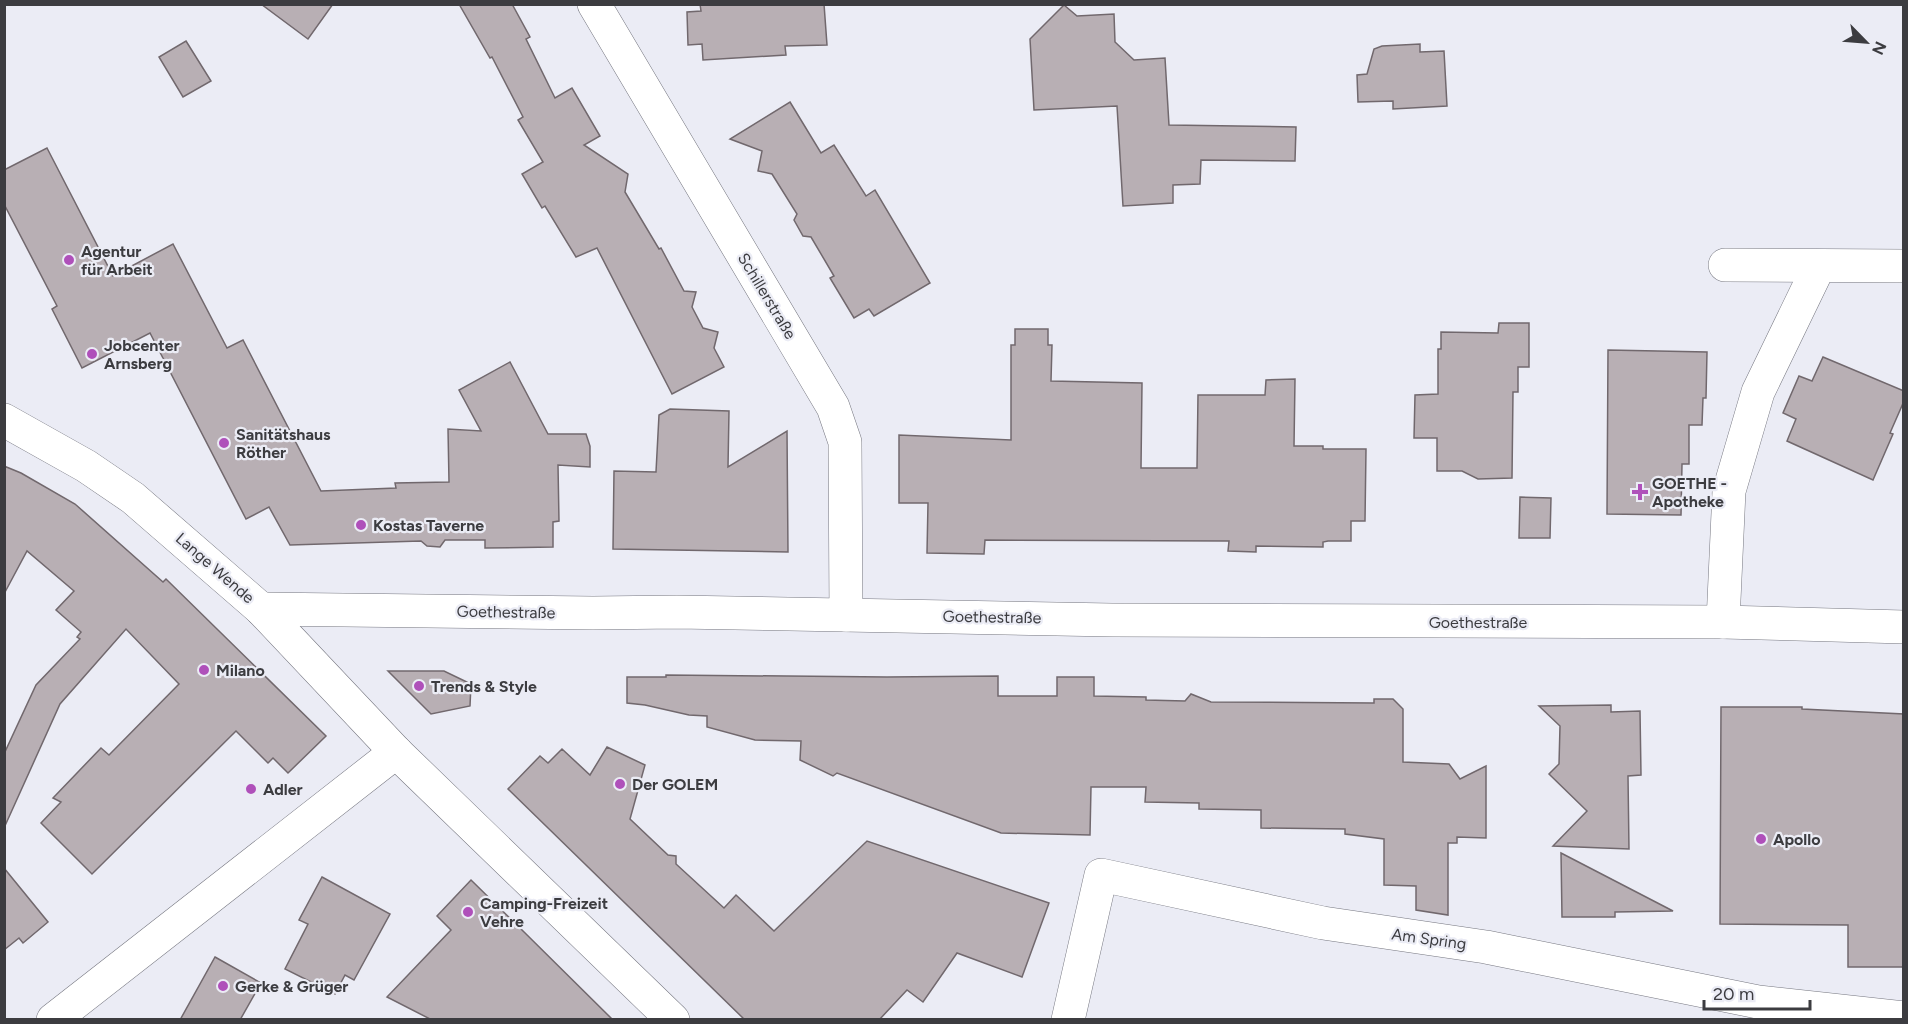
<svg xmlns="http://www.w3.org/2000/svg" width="1908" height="1024" font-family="Figtree,sans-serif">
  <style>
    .building { fill: #b8afb4; stroke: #71686d; stroke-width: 1.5 }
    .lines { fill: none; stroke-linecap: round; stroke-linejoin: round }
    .minor-casing { stroke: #767780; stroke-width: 34 }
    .minor { stroke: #fff; stroke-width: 33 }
    .poi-dot { fill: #af50ba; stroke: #ebecf5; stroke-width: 2 }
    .labels { text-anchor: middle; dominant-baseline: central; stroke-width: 4.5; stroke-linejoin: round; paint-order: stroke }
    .poi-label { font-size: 16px; font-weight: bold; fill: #3c3c40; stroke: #ebecf5; text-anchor: start }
    .street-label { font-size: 16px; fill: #3c3c40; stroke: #ebecf5 }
  </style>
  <rect width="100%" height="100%" fill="#ebecf5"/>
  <g class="building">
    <path d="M261,4H333L308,39Z"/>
    <path d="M459,4H512L530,37L526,39L555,98L572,88L600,136L584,145L628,174L625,192L659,249L661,248L684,291L696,292L692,307L703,328L718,332L714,348L724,367L672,394L597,248L576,257L545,206L542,208L522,174L543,162L518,120L523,117L492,57L490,58Z"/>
    <path d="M700,4H824L827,45L785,46L786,55L703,60L702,44L688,45L687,12L701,11Z"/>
    <path d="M1064,5L1077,16L1114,14L1115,42L1134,60L1165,58L1169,125L1296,127L1295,161L1201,160L1200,184L1173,185V203L1123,206L1117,106L1034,110L1030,39Z"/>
    <path d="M186,41L211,81L183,97L159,57Z"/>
    <path d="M1420,44V52L1444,51L1447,106L1393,109V101L1358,102L1357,75L1367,74L1374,49L1382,46Z"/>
    <path d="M790,102L821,153L834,145L866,196L875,190L930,283L874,316L869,309L854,318L830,278L834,276L811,237L803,236L794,220L797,214L772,174L758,171L762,151L730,139Z"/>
    <path d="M47,148L113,276L173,244L227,348L243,340L321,491L396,488L395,483L449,482L448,429L481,431L459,390L510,362L548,434H586L590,446V467L558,465L559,521L553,522V547L485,548V540H445L440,547L427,546L421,541L290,545L269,507L246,519L150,333L82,368L52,309L57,306L4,204V170Z"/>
    <path d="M1499,323H1529V367H1518V392H1513L1512,478L1478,479L1462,471H1437V438H1414L1415,395L1438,394V349H1441V332L1498,333Z"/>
    <path d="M1015,329H1048V345H1052L1051,381L1142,383L1141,468H1197L1198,395H1265L1266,380L1295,379L1294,446H1323V449H1366L1365,521H1351V541H1328L1323,542V547L1256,546V552L1228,551L1229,541L985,540L984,554L927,553L928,503H899V435L1011,440V345H1015Z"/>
    <path d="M1608,350L1707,352L1706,398H1703L1702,425H1689V464H1682L1681,515L1607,514Z"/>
    <path d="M1823,357L1904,391V401L1890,433L1893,434L1873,480L1787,441L1796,419L1783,413L1799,376L1812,381Z"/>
    <path d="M670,409L729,411L728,467L787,431L788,552L613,549L614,471L656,472L659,415Z"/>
    <path d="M4,466L21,473L75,504L163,582L166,579L326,736L288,773L273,758L268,763L236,731L92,874L41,823L61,802L53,798L101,748L109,755L179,684L126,629L60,704L4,828V754L36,685L80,639L77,637L81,632L56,610L74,591L27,551L4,594Z"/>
    <path d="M1520,497L1551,498L1550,538H1519Z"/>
    <path d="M388,671H444L471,684L470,706L431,714Z"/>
    <path d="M666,675L887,677L998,676V696H1057V677H1094V696L1146,697V700L1185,701L1191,694L1211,702L1374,703V699H1393L1403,709V762L1449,764L1460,779L1486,766V838L1457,837V843H1448V915L1416,910V886L1384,885V839L1345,834V829L1261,828V810L1199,809V803L1145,802L1146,787H1091L1090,835L1001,833L837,773L833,776L800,760L801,741L755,740L707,727V716L689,715L645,705L627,703V677H666Z"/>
    <path d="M1611,705V712L1640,711L1641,775L1628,776L1629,849L1553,846L1587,811L1549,774L1559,764L1560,726L1539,706Z"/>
    <path d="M1721,707H1802V709L1904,714V967H1848V925L1720,924Z"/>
    <path d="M607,747L645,765L630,819L668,855L676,856V864L724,908L736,895L774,931L867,841L1049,903L1022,977L957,953L923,1002L907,990L879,1020H745L508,789L540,756L548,763L562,749L590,775Z"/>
    <path d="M1561,853L1673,911L1615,912V917H1562Z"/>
    <path d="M4,868L48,922L23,943L19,938L4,950Z"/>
    <path d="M322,877L390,914L354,980L345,975L335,994L285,969L308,924L299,920Z"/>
    <path d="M471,880L521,929L613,1020H432L387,997L451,930L437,916Z"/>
    <path d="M215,957L261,983L240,1020H180Z"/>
  </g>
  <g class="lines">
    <defs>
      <g id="minor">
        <path d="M594,4L833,407L845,442L846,615"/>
        <path d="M1725,265L1904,266"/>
        <path d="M4,420L86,466L133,498L261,609L396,752L673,1020"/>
        <path d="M261,609L593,613L677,612L1112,620L1723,622L1904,627"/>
        <path d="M1723,622L1729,491L1758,392L1819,266"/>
        <path d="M53,1020L396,752"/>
        <path d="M1068,1020L1101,875L1323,923L1486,947L1758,1002L1904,1018"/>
      </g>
    </defs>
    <use href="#minor" class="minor-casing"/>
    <use href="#minor" class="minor"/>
  </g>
  <g class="poi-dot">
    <circle cx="69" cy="260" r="6"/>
    <circle cx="92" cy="354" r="6"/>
    <circle cx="224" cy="443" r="6"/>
    <path d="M1637 483h6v6h6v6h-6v6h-6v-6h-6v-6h6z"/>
    <circle cx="361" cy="525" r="6"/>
    <circle cx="204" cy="670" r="6"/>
    <circle cx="419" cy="686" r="6"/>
    <circle cx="620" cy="784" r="6"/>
    <circle cx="251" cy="789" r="6"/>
    <circle cx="1761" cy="839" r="6"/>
    <circle cx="468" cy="912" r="6"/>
    <circle cx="223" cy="986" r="6"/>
  </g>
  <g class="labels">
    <g class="poi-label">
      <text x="81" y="251">Agentur<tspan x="81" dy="18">für Arbeit</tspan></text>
      <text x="104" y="345">Jobcenter<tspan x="104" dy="18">Arnsberg</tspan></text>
      <text x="236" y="434">Sanitätshaus<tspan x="236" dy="18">Röther</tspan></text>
      <text x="1652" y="483">GOETHE -<tspan x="1652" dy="18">Apotheke</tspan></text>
      <text x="373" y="525">Kostas Taverne</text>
      <text x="216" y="670">Milano</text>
      <text x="431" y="686">Trends &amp; Style</text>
      <text x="632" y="784">Der GOLEM</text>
      <text x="263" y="789">Adler</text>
      <text x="1773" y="839">Apollo</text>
      <text x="480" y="903">Camping-Freizeit<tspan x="480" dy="18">Vehre</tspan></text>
      <text x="235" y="986">Gerke &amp; Grüger</text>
    </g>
    <g class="street-label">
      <text transform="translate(767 296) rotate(59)">Schillerstraße</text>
      <text transform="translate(215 568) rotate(41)">Lange Wende</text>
      <text transform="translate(506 612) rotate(1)">Goethestraße</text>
      <text transform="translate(992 617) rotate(1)">Goethestraße</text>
      <text x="1478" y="622">Goethestraße</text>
      <text transform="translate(1429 939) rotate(8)">Am Spring</text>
    </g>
  </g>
  <rect width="1908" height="1024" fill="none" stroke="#3c3c40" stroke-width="12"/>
  <g transform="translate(1866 42) rotate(115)" stroke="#ebecf5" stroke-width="4.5" paint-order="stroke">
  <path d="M0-4.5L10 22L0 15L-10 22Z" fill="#3c3c40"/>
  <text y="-9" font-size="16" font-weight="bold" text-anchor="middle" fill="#3c3c40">N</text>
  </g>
  <path d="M1704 1000v9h106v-9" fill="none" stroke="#3c3c40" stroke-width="3"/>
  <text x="1713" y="1000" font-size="18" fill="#3c3c40" stroke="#ebecf5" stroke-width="4.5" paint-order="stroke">20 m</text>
</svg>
